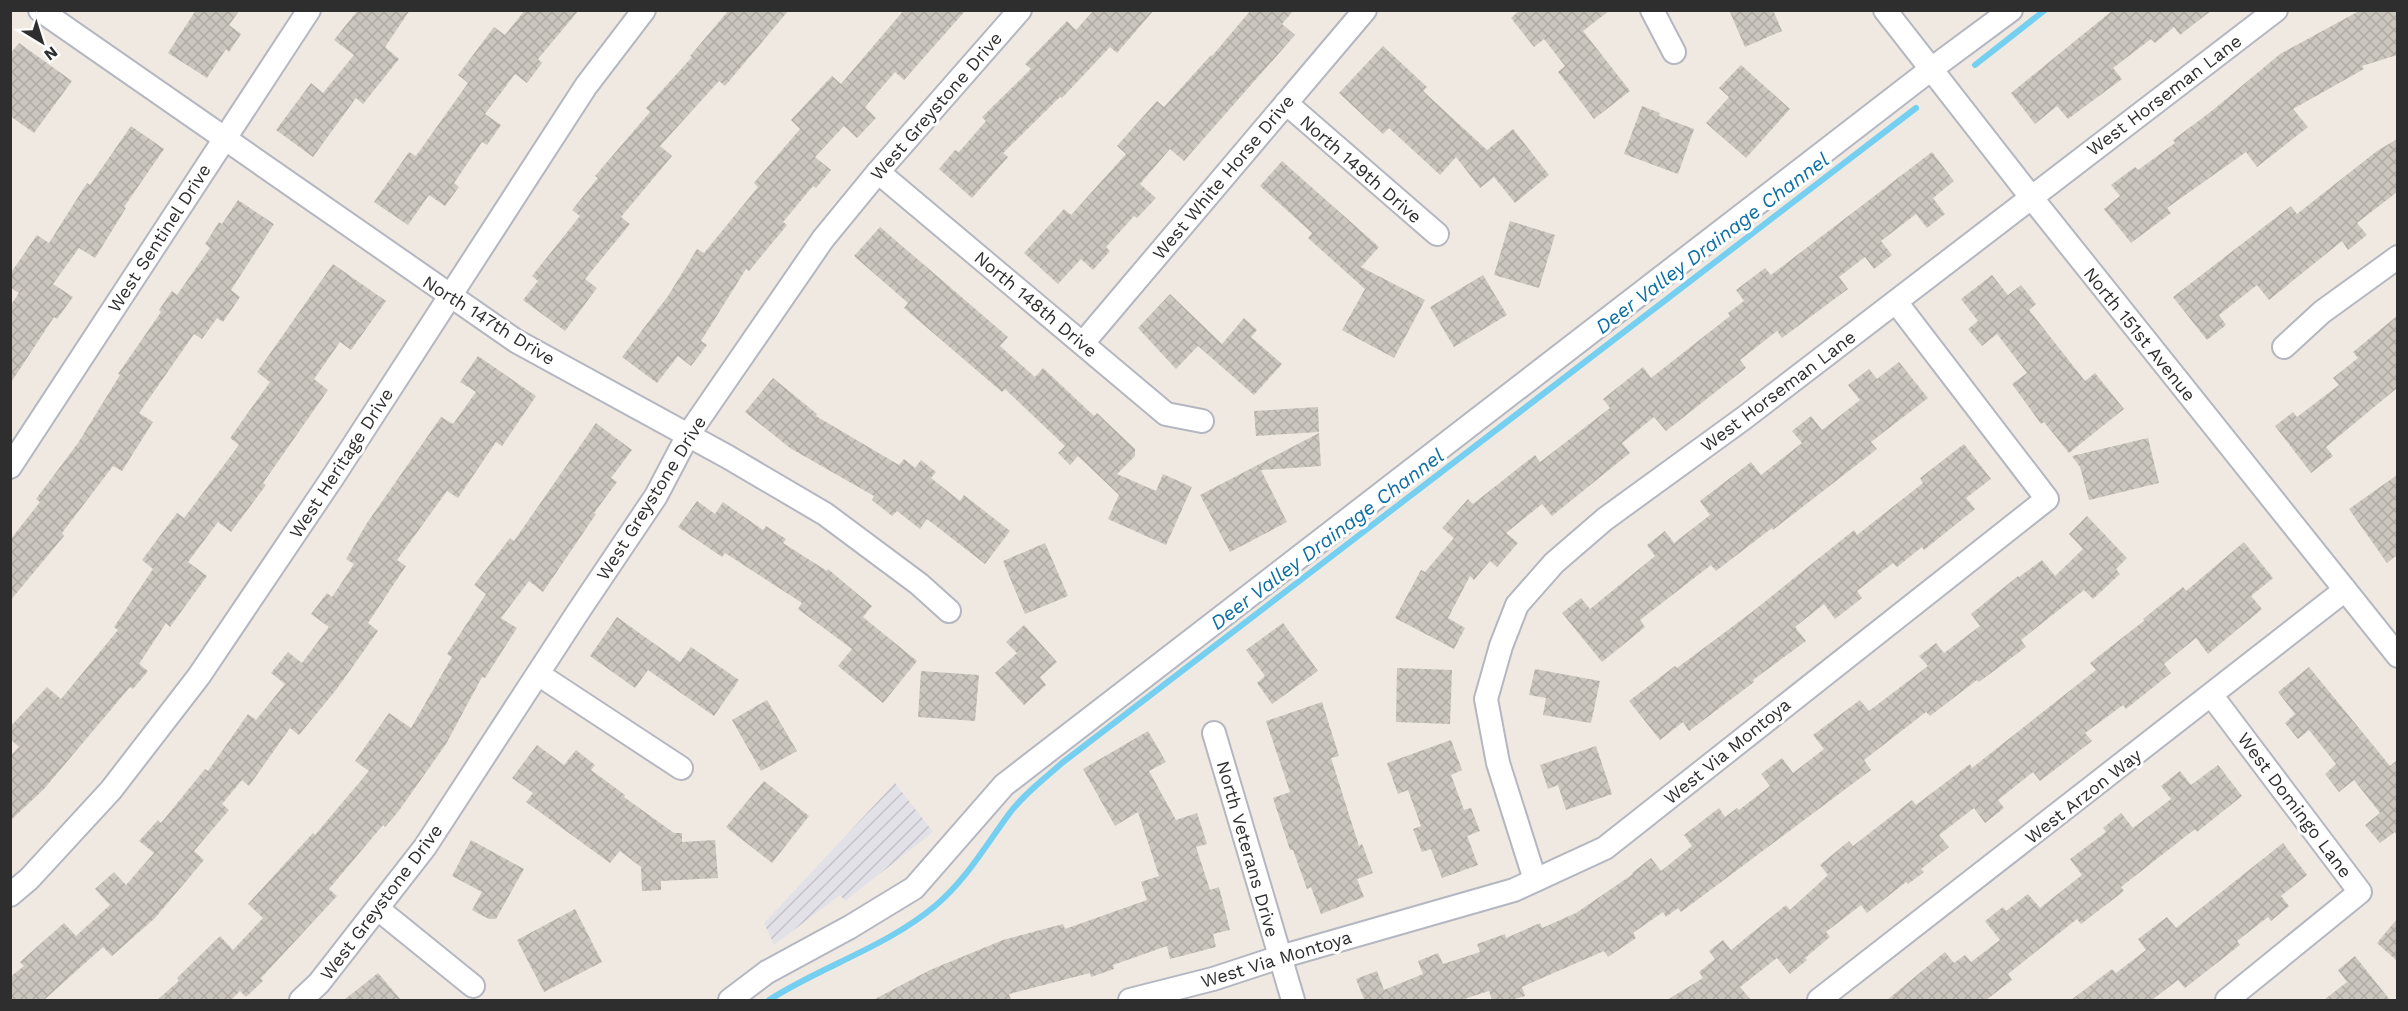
<svg xmlns="http://www.w3.org/2000/svg" width="2408" height="1011" font-family="'Work Sans',sans-serif">
  <style>
    .industrial { fill: url(#industrial-furrows) }
    .lines { fill: none; stroke-linecap: round; stroke-linejoin: round }
    .stream { stroke: #75cff0; stroke-width: 6 }
    .building { fill: url(#building-cross-hatch) }
    .minor-casing { stroke: #b4b7c1; stroke-width: 26 }
    .minor { stroke: #fff; stroke-width: 22 }
    .labels { text-anchor: middle; dominant-baseline: central; stroke-width: 6; stroke-linejoin: round; paint-order: stroke }
    .street-label { font-size: 18px; fill: #2e2e2e; stroke: #fff }
    .water-label { font-size: 20px; font-style: italic; fill: #0d6fa3; stroke: #fff }
  </style>
  <defs>
    <pattern id="industrial-furrows" width="10" height="10" patternUnits="userSpaceOnUse" patternTransform="scale(1.5)"><rect width="10" height="10" fill="#e3e1e8"/><path d="M-1 1l2-2M0 10L10 0M9 11l2-2" fill="none" stroke="#c3c1c7"/></pattern>
    <pattern id="building-cross-hatch" width="8" height="8" patternUnits="userSpaceOnUse" patternTransform="scale(1.5)"><rect width="8" height="8" fill="#cbc7bf"/><path d="M0 0l8 8M0 8l8-8" fill="none" stroke="#afaba4"/></pattern>
  </defs>
  <rect width="100%" height="100%" fill="#efe9e1"/>
  <path class="industrial" d="M895,783L933,832L845,901L840,895L774,945L764,923Z"/>
  <g class="lines">
    <g class="stream">
      <path d="M1975,65L2045,10"/>
      <path d="M769,1000C822,966 886,947 935,906C966,880 986,845 1009,814C1024,794 1044,779 1062,763L1916,108"/>
    </g>
  </g>
  <g class="building">
    <path d="M196,10H240L229,25L241,34L229,52L226,49L207,78L168,53Z"/>
    <path d="M358,10H410L385,47L399,59L363,104L356,98L313,157L276,130L311,83L323,93L354,55L334,40Z"/>
    <path d="M525,10H579L538,59L542,63L527,83L515,74L485,114L501,125L487,145L482,142L454,183L459,187L445,206L429,195L408,225L374,202L409,152L416,156L468,83L458,75L494,27L505,35Z"/>
    <path d="M729,10H789L725,86L719,81L660,146L672,156L621,217L630,224L585,279L597,288L565,331L523,300L538,281L532,276L580,216L572,210L598,178L595,176L650,112L646,108L692,57L690,56Z"/>
    <path d="M904,10H966L904,80L895,72L865,107L876,118L857,138L844,126L815,157L831,170L816,188L813,186L783,222L787,225L749,271L746,269L701,341L707,345L691,366L678,356L657,383L622,357L668,296L697,249L704,253L758,187L754,183L800,129L791,120L832,76L841,84Z"/>
    <path d="M1094,10H1154L1117,53L1110,47L1062,98L1060,97L1003,153L1008,157L972,198L939,169L955,150L959,152L986,121L982,117L1031,69L1025,64L1067,21L1076,30Z"/>
    <path d="M1251,10H1294L1282,24L1295,35L1184,161L1170,149L1140,184L1156,198L1137,218L1134,216L1106,247L1110,251L1093,270L1081,259L1058,284L1024,253L1064,209L1071,215L1126,154L1117,146L1157,101L1164,107L1211,55L1212,56Z"/>
    <path d="M1520,10H1610L1583,31L1630,91L1594,119L1558,72L1565,66L1544,39L1534,47L1511,18Z"/>
    <path d="M1729,10H1773L1782,31L1745,47Z"/>
    <path d="M2113,10H2212L2180,35L2174,27L2155,43L2151,39L2113,68L2122,79L2068,119L2057,106L2035,124L2011,93Z"/>
    <path d="M2361,10H2397V55L2362,66L2364,69L2293,109L2308,127L2257,167L2246,152L2167,208L2171,213L2131,243L2104,209L2120,196L2111,185L2135,167L2138,170L2175,143L2173,140L2213,110L2280,54Z"/>
    <path d="M19,43L72,81L34,133L10,116V54Z"/>
    <path d="M1383,46L1427,87L1423,91L1487,150L1513,129L1549,175L1515,203L1494,177L1480,188L1456,157L1440,175L1389,128L1383,134L1339,93Z"/>
    <path d="M1741,65L1790,109L1746,158L1706,123L1729,97L1719,88Z"/>
    <path d="M1642,106L1660,113L1659,116L1694,129L1678,174L1624,154Z"/>
    <path d="M131,126L164,149L124,207L126,208L95,258L79,248L53,284L73,297L57,319L54,317L10,384V306L19,293L10,287V274L37,235L49,243L87,183L90,185Z"/>
    <path d="M2397,139V192L2357,223L2367,235L2348,250L2342,241L2269,300L2257,285L2219,315L2226,325L2207,340L2173,297L2291,206L2297,214L2377,151Z"/>
    <path d="M1932,152L1954,181L1933,198L1945,214L1927,228L1916,214L1881,241L1892,255L1874,269L1865,257L1839,277L1848,289L1782,338L1777,331L1740,360L1746,368L1666,431L1654,417L1622,443L1630,453L1552,516L1542,504L1506,533L1518,543L1497,567L1490,561L1474,580L1470,576L1448,618L1465,628L1454,649L1395,618L1421,570L1425,572L1454,538L1442,528L1468,499L1473,504L1535,455L1540,462L1610,408L1603,399L1643,367L1651,378L1730,316L1728,313L1744,301L1736,290L1765,268L1771,275Z"/>
    <path d="M1282,161L1379,247L1361,267L1425,300L1394,358L1342,330L1365,289L1308,238L1312,233L1260,186Z"/>
    <path d="M238,200L274,224L231,290L240,297L223,322L217,318L202,339L194,334L139,413L153,422L122,471L113,466L62,533L64,536L10,601V540L40,502L36,499L78,443L120,375L118,374L161,312L159,310L172,291L177,295L210,248L205,244L219,222L222,224Z"/>
    <path d="M1510,221L1555,235L1539,288L1494,275Z"/>
    <path d="M880,227L1008,337L1000,346L1035,377L1043,368L1094,416L1097,413L1135,449V456L1117,474L1156,491L1163,474L1192,487L1166,545L1108,519L1119,495L1078,456L1070,465L1058,453L1065,446L1005,389L1002,392L904,308L908,303L854,256Z"/>
    <path d="M333,264L386,301L351,350L340,342L314,379L328,390L263,483L266,485L231,532L218,522L188,562L207,576L170,627L166,623L139,664L148,671L133,689L130,687L44,789L10,821V756L19,747L10,739V727L47,687L61,699L118,630L114,627L153,569L142,560L177,513L184,518L239,445L230,438L270,382L257,372Z"/>
    <path d="M1483,275L1507,315L1454,347L1430,307Z"/>
    <path d="M1992,275L2008,295L2021,285L2036,304L2029,310L2085,381L2095,373L2124,409L2069,453L2044,422L2041,424L2012,384L2027,373L1997,334L1982,346L1968,329L1978,321L1961,299Z"/>
    <path d="M1170,294L1222,344L1244,318L1257,330L1251,337L1282,364L1254,395L1198,346L1176,369L1138,328Z"/>
    <path d="M2397,316V388L2326,447L2333,456L2311,473L2275,426L2293,412L2297,417L2339,385L2333,378L2358,358L2353,352Z"/>
    <path d="M478,356L536,396L502,446L496,442L458,498L447,491L397,560L406,566L368,623L378,631L336,690L299,735L290,728L249,786L242,780L222,804L229,810L194,851L204,860L155,918L112,956L103,947L44,1000H10V977L24,966L20,962L64,923L76,936L110,905L95,889L114,872L126,885L154,853L139,841L158,820L161,823L205,769L208,771L248,714L256,720L285,684L271,673L288,652L302,663L329,627L311,614L327,593L332,597L354,564L346,559L367,523L441,417L453,424L476,392L460,382Z"/>
    <path d="M1899,362L1928,398L1871,442L1877,449L1773,530L1772,528L1716,571L1711,565L1640,620L1645,627L1602,662L1562,613L1581,598L1590,609L1655,556L1647,545L1665,531L1674,543L1710,515L1700,501L1751,462L1761,475L1802,443L1792,431L1811,416L1822,430L1860,400L1848,385L1869,369L1877,379Z"/>
    <path d="M773,378L817,414L816,416L899,465L904,459L915,468L921,460L936,472L931,478L960,501L964,495L1010,531L985,564L927,519L920,529L897,511L892,516L872,500L874,496L790,448L745,412Z"/>
    <path d="M1318,407L1319,432L1256,436L1254,411Z"/>
    <path d="M596,423L632,450L611,478L617,482L594,513L596,514L543,592L529,581L501,618L517,628L485,678L482,677L446,744L398,812L385,827L383,825L329,889L337,896L261,978L263,981L246,997L240,991L231,1000H157L179,981L177,978L220,936L233,950L263,918L248,904L313,833L315,835L369,771L355,761L389,713L411,728L452,657L447,654L486,594L474,585L510,538L514,541Z"/>
    <path d="M1319,433L1321,466L1261,470L1287,522L1230,552L1200,495Z"/>
    <path d="M2148,438L2159,483L2089,500L2080,467L2072,456Z"/>
    <path d="M1964,444L1991,479L1966,498L1975,509L1924,550L1922,547L1897,567L1893,563L1857,591L1862,598L1835,619L1824,604L1795,627L1806,641L1753,680L1754,682L1689,731L1683,722L1660,740L1629,701L1675,666L1677,668L1752,612L1854,530L1857,535L1923,483L1920,478Z"/>
    <path d="M2397,475V555L2387,563L2349,509Z"/>
    <path d="M697,501L715,514L723,502L763,530L766,526L786,539L783,543L827,571L828,569L872,606L863,617L917,661L883,703L838,666L852,649L798,609L802,603L725,553L722,557L678,527Z"/>
    <path d="M2087,516L2127,558L2116,569L2120,574L2093,599L2084,590L2021,640L2026,647L1979,682L1977,680L1930,716L1926,712L1864,760L1871,770L1681,912L1678,908L1666,917L1663,912L1633,933L1636,938L1608,957L1604,951L1522,987L1525,996L1511,1000H1492L1489,991L1461,1000H1361L1364,999L1356,979L1377,971L1384,990L1423,974L1418,961L1438,953L1443,964L1480,952L1477,944L1505,934L1506,938L1540,923L1542,928L1576,913L1633,874L1632,873L1651,858L1661,871L1692,846L1684,835L1719,808L1725,817L1737,808L1739,810L1770,786L1761,774L1782,758L1793,773L1824,749L1813,735L1860,700L1869,711L1928,666L1919,656L1936,643L1944,653L1980,626L1971,614L2018,576L2019,577L2042,560L2055,576L2083,549L2069,534Z"/>
    <path d="M2244,542L2273,578L2251,596L2262,609L2208,654L2196,638L2164,664L2171,673L2126,709L2123,705L2085,733L2092,741L2040,781L2033,772L1998,800L2004,808L1985,823L1974,808L1939,835L1949,847L1921,869L1924,872L1908,884L1906,882L1867,913L1861,905L1826,932L1830,937L1805,958L1807,960L1790,974L1777,958L1740,987L1751,1000H1667L1703,978L1699,972L1715,959L1709,951L1723,940L1731,950L1786,905L1790,910L1828,875L1820,865L1849,841L1853,846L1912,800L1916,805L1970,764L1972,768L2096,670L2090,663L2145,620L2143,619L2183,587L2186,591Z"/>
    <path d="M1045,543L1068,596L1025,614L1003,561Z"/>
    <path d="M617,617L680,662L691,647L739,680L714,716L648,670L635,688L590,656Z"/>
    <path d="M1283,623L1318,671L1272,704L1257,683L1265,676L1246,650Z"/>
    <path d="M1024,625L1057,662L1040,677L1046,685L1024,705L995,673L1017,653L1006,642Z"/>
    <path d="M2309,667L2390,766L2397,760V835L2395,832L2380,843L2365,825L2380,813L2354,780L2339,792L2325,774L2336,764L2309,730L2298,739L2285,723L2295,714L2278,692Z"/>
    <path d="M1397,668L1452,670L1450,724L1396,722Z"/>
    <path d="M1535,669L1600,681L1591,723L1543,715L1546,698L1529,695Z"/>
    <path d="M921,671L979,675L975,721L918,717Z"/>
    <path d="M767,700L797,751L761,771L732,720Z"/>
    <path d="M1322,702L1339,756L1331,758L1359,846L1362,844L1373,873L1357,879L1364,897L1321,914L1311,887L1307,889L1293,850H1290L1273,798L1290,792L1266,721Z"/>
    <path d="M1148,731L1166,762L1149,771L1176,820L1197,813L1207,844L1196,847L1210,890L1219,887L1230,930L1213,934L1216,947L1170,959L1167,946L1113,965L1114,969L1091,977L1090,973L1009,994L1011,1000H873L930,970L1003,940L1063,924L1065,929L1147,900L1141,882L1159,876L1138,812L1115,826L1083,769Z"/>
    <path d="M1451,740L1462,770L1451,775L1464,810L1471,808L1480,831L1467,836L1478,865L1442,878L1431,849L1422,852L1413,829L1421,826L1408,790L1398,794L1387,763Z"/>
    <path d="M537,745L564,765L576,750L595,765L591,770L625,795L624,797L674,833H682V842L715,840L718,878L661,881V890L642,891L641,867L620,851L610,863L526,802L533,793L512,778Z"/>
    <path d="M1596,746L1612,794L1566,810L1558,785L1548,789L1540,765Z"/>
    <path d="M2218,765L2242,796L2197,832L2195,829L2121,887L2124,891L2081,924L2077,919L2008,974L2012,980L1986,1000H1887L1945,952L1954,963L1965,955L1971,962L2000,940L1985,921L2003,907L2006,911L2028,894L2040,908L2082,875L2070,859L2106,832L2103,828L2121,813L2133,828L2171,799L2161,786L2180,771L2191,785Z"/>
    <path d="M764,781L809,816L772,863L726,827Z"/>
    <path d="M471,840L524,869L496,919H489L472,910L482,892L452,876Z"/>
    <path d="M2283,843L2307,875L2281,896L2289,906L2271,921L2268,917L2237,941L2240,945L2185,988L2178,980L2152,1000H2071L2112,969L2116,973L2146,950L2138,939L2167,917L2176,928Z"/>
    <path d="M575,909L602,962L544,992L517,940Z"/>
    <path d="M2397,919V961L2377,943Z"/>
    <path d="M2355,956L2366,970L2390,1000H2324L2347,982L2338,970Z"/>
    <path d="M378,973L401,1000H344Z"/>
  </g>
  <g class="lines">
    <defs>
      <g id="minor">
        <path d="M40,10L516,341L728,457L825,514L919,584L949,611"/>
        <path d="M1652,10L1674,52"/>
        <path d="M1885,10L2031,197L2398,656"/>
        <path d="M1286,103L1437,234"/>
        <path d="M878,172L1166,414L1202,421"/>
        <path d="M1083,343L1365,10"/>
        <path d="M2284,347L2322,312L2398,257"/>
        <path d="M10,467L309,10"/>
        <path d="M538,674L681,768"/>
        <path d="M2212,696L2360,892L2227,1000"/>
        <path d="M1214,733L1293,1000"/>
        <path d="M1535,880L1498,763L1486,699L1501,646L1517,605L1554,563L1605,519L1744,418L2276,10"/>
        <path d="M10,895L29,879L111,790L199,676L333,477L586,86L644,10"/>
        <path d="M378,909L473,986"/>
        <path d="M301,1000L319,983L425,847L578,612L656,496L688,435L823,239L878,172L1020,10"/>
        <path d="M730,1000L767,972L850,927L914,888L1004,785L1930,70L2011,10"/>
        <path d="M1130,1000L1213,979L1280,957L1514,890L1605,848L2047,499L1896,302"/>
        <path d="M1819,1000L2345,590"/>
      </g>
    </defs>
    <use href="#minor" class="minor-casing"/>
    <use href="#minor" class="minor"/>
  </g>
  <g class="labels">
    <g class="street-label">
      <text transform="translate(2164 95) rotate(-37)">West Horseman Lane</text>
      <text transform="translate(936 106) rotate(-49)">West Greystone Drive</text>
      <text transform="translate(1361 169) rotate(41)">North 149th Drive</text>
      <text transform="translate(1223 177) rotate(-50)">West White Horse Drive</text>
      <text transform="translate(159 238) rotate(-57)">West Sentinel Drive</text>
      <text transform="translate(1036 304) rotate(40)">North 148th Drive</text>
      <text transform="translate(489 320) rotate(32)">North 147th Drive</text>
      <text transform="translate(2140 334) rotate(51)">North 151st Avenue</text>
      <text transform="translate(1778 391) rotate(-37)">West Horseman Lane</text>
      <text transform="translate(341 463) rotate(-57)">West Heritage Drive</text>
      <text transform="translate(651 498) rotate(-58)">West Greystone Drive</text>
      <text transform="translate(1727 751) rotate(-39)">West Via Montoya</text>
      <text transform="translate(2083 796) rotate(-38)">West Arzon Way</text>
      <text transform="translate(2295 805) rotate(53)">West Domingo Lane</text>
      <text transform="translate(1248 849) rotate(74)">North Veterans Drive</text>
      <text transform="translate(381 902) rotate(-53)">West Greystone Drive</text>
      <text transform="translate(1276 959) rotate(-17)">West Via Montoya</text>
    </g>
    <g class="water-label">
      <text transform="translate(1712 243) rotate(-37)">Deer Valley Drainage Channel</text>
      <text transform="translate(1327 539) rotate(-37)">Deer Valley Drainage Channel</text>
    </g>
  </g>
  <rect width="2408" height="1011" fill="none" stroke="#2e2e2e" stroke-width="24"/>
  <g transform="translate(42 42) rotate(142)" stroke="#ffffff" stroke-width="4.5" paint-order="stroke">
  <path d="M0-4.5L10 22L0 15L-10 22Z" fill="#2e2e2e"/>
  <text y="-9" font-size="16" font-weight="bold" text-anchor="middle" fill="#2e2e2e">N</text>
  </g>
</svg>
